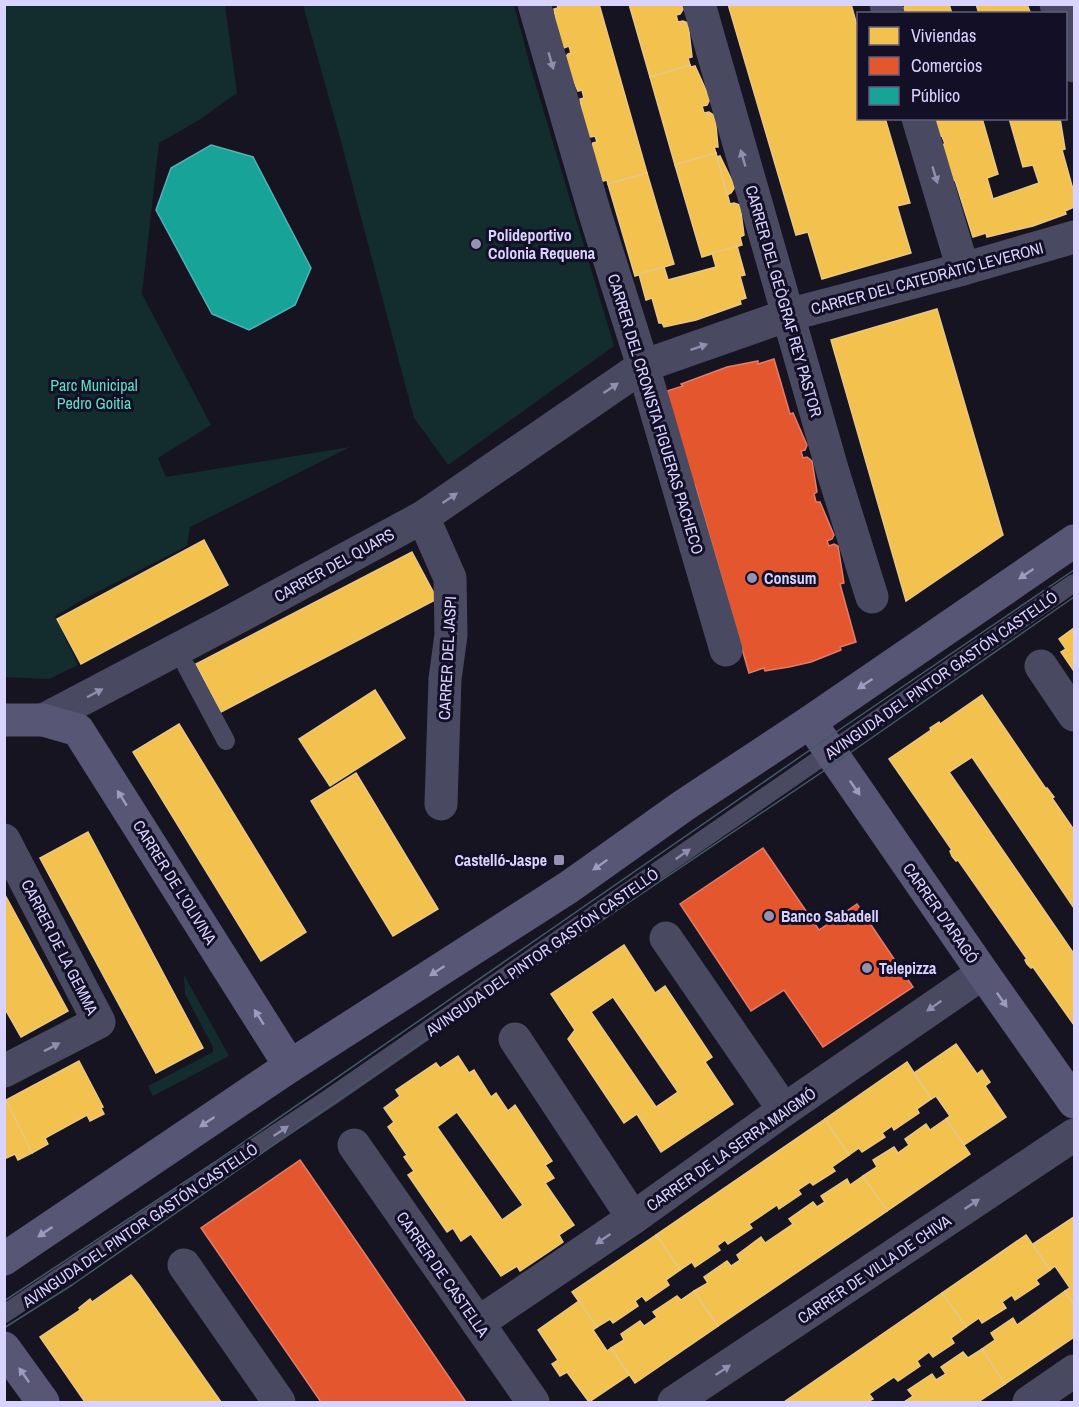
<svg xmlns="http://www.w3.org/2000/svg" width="1079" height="1407" font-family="'Archivo Narrow',sans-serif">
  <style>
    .green { fill: #132c2d }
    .homes { fill: #f2c14e; stroke: #eac783; stroke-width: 1.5; fill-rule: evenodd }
    .shops { fill: #e4572e; stroke: #e17c6d; stroke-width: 1.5 }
    .public { fill: #17a398; stroke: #51b2b7; stroke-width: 1.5 }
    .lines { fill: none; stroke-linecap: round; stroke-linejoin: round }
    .lane { stroke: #4a4962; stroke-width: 18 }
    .street { stroke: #4a4962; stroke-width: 33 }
    .secondary { stroke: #575674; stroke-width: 33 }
    .tram { stroke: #43596b; stroke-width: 1.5 }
    .oneway { fill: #928eb0 }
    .oneway2 { fill: #9e9bc0 }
    .poi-dot { fill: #9591b1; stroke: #130f26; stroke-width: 2 }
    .labels { text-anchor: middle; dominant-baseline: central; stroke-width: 6; stroke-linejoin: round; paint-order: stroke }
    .poi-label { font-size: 16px; font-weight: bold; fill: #d9d4ff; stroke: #130f26; text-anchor: start }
    .street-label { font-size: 16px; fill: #d9d4ff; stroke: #130f26 }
    .park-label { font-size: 16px; fill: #5fe0c0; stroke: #130f26 }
  </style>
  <rect width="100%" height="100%" fill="#161421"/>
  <g class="green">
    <path d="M4,5H225L237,93L199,120L159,143L142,294L211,425L158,458L166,477L350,447L190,527L187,546L82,600L55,616L78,665L49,679L5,677Z"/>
    <path d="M303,5H514L531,69L614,346L448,465L414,418L339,134Z"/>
    <path d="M184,975L229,1056L153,1096L148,1086L213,1052V1047L185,994Z"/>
  </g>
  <g class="homes">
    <path d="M557,4H599L647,173L608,184L607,180L603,181L591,148L593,143L597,142L595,136L591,137L585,134L580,99L584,98L582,90L578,91L564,59L568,54L571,53L569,46L564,48L560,45L554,9L558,8Z"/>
    <path d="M629,4H682L684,8L680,14L676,15L678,22L683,21L688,23L692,57L688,58L690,65L650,77Z"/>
    <path d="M728,4H851L858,29V118H885L910,203L897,206L911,253L822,279L808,232L796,235Z"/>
    <path d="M904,4H949L952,14H903L902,9L905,7Z"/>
    <path d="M976,4H1027L1030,12L1028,14H979Z"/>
    <path d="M690,65L691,67L695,66L710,99L707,105L702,106L704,113L709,112L715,116L718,147H714L716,153L675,165L650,77Z"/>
    <path d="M931,118H982L998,174L987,178L993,199L1039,183L1033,165L1023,167L1009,118H1060L1065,149L1062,150L1074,193V207L1065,211L1066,214L1033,226L987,237L986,233L973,237L955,180L951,182L940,145L945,144L942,136L939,137Z"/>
    <path d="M716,153L730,204L734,203L740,205L744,235L740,237L742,245L702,257L675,165Z"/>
    <path d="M720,156L735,187L731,193L727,195L717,157Z"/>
    <path d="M647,173L674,264L635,276L608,184Z"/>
    <path d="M737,246L745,275L740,276L746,298L740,300L741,304L696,320L664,327L662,323H659L652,298L646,300L639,274L664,267L668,280L716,267L712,253Z"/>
    <path d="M937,309L1003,535L906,601L831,340Z"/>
    <path d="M204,540L228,585L81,664L57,619Z"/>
    <path d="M412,552L437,599L221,712L196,664Z"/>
    <path d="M1074,628V671L1061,652L1066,649L1059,639Z"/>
    <path d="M375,690L405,738L330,786L299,739Z"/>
    <path d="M982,695L1046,789L1047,788L1054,797L1052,798L1074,830V908L972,757L949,772L1074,954V1025L1033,967L1031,968L1027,964L1025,960L1027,959L958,860L956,861L952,856L950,851L952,850L889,759L931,730L930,728L939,722L940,724Z"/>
    <path d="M179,724L306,932L261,961L133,752Z"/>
    <path d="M356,773L438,909L393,936L311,801Z"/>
    <path d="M88,832L203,1048L156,1073L40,858Z"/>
    <path d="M4,893L68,1011L21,1037L4,1007Z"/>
    <path d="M624,945L655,993L665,986L712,1057L705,1062L733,1104L661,1152L637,1114L624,1123L568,1039L575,1030L551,994ZM613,997L678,1092L656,1107L591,1012Z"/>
    <path d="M956,1044L977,1074L982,1070L990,1082L985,1086L1006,1117L964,1145L946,1119L950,1116L936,1096L931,1099L914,1073Z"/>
    <path d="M458,1056L469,1073L474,1070L491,1097L496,1093L508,1111L515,1105L552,1161L545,1165L554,1178L545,1183L574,1225L559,1235L563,1242L547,1253L520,1271L517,1266L501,1276L471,1234L461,1241L453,1228L447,1232L408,1175L414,1171L404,1157L407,1155L388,1127L394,1122L384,1108L400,1096L396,1090L436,1063L440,1068ZM457,1112L523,1205L502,1220L437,1127Z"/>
    <path d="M79,1061L103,1107L101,1108L104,1114L90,1121L87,1115L45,1138L48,1144L32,1153L6,1100Z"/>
    <path d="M907,1062L931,1099L917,1109L919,1113L894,1130L892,1126L882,1133L885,1137L862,1152L859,1148L849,1155L825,1119Z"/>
    <path d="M6,1100L32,1153L18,1160L15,1154L4,1159V1101Z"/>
    <path d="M825,1119L849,1155L832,1167L835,1171L813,1185L810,1182L798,1190L801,1194L779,1209L777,1205L749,1224L752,1228L728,1244L725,1240L717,1246L720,1250L695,1267L692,1262L680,1270L656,1235Z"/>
    <path d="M946,1119L970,1154L887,1211L863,1176L877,1167L873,1160L894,1147L898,1153L909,1145L905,1139L926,1124L930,1130Z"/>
    <path d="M863,1176L887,1211L718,1326L694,1291L708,1283L704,1277L727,1261L731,1266L740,1260L737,1255L761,1237L765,1243L793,1224L789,1219L813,1202L817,1207L825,1202L821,1196L847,1179L850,1185Z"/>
    <path d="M1074,1217V1305L1065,1291L1070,1288L1055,1266L1050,1270L1033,1244Z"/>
    <path d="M656,1235L680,1270L666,1280L669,1285L646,1301L642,1296L635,1301L638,1306L613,1323L610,1319L597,1327L572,1292Z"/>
    <path d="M1026,1235L1050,1270L1036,1280L1039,1284L1015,1300L1012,1295L1002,1302L1006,1308L982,1323L979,1318L966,1327L942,1293Z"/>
    <path d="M131,1275L139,1285L221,1402H85L40,1337L80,1310L79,1308L90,1299L92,1302Z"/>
    <path d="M694,1291L718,1326L635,1383L611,1348L624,1340L621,1334L640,1321L644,1326L657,1317L653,1312L677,1296L681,1300Z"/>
    <path d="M1065,1291L1074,1305V1337L1005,1384L982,1349L995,1340L991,1333L1013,1318L1017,1325Z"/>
    <path d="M942,1293L966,1327L951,1338L954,1343L933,1357L929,1352L917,1361L920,1366L898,1381L894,1377L869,1394L873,1399L867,1402H784Z"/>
    <path d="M579,1301L597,1327L593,1330L607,1351L611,1348L629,1375L589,1402L567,1372L560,1376L552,1364L558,1360L538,1330Z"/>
    <path d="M982,1349L1005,1384L978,1402H904L913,1396L908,1390L932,1374L936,1380L946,1374L941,1367L963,1352L968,1358Z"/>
  </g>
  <g class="shops">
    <path d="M774,359L790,414L793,413L807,445L805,450L801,451L803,458L807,457L812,461L817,492L814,494L816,502H820L834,535L832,539L827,541L829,546L834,544L838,546L844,583L840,584L856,642L840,647L841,650L811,662L789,667L765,671L764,668L749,673L695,485L691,486L667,391L683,386L681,384L727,367L758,361V364Z"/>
    <path d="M763,848L819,930L857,904L913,987L823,1047L784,990L751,1011L680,904Z"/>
    <path d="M300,1160L367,1257L466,1402H321L201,1228Z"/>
  </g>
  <path class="public" d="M211,145L253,157L311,268L295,305L249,330L212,314L156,210L171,168Z"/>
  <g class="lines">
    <g class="lane">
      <path d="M186,666L226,741"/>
      <path d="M4,1314L329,1098L1074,583"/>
    </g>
    <g class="street">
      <path d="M534,4L595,214L643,366L726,650"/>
      <path d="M699,4L833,472L872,597"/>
      <path d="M886,4L888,14"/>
      <path d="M1056,4L1059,14"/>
      <path d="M1066,36L1074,66"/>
      <path d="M918,118L963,269"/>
      <path d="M423,517L450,578L451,635L445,679L441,804"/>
      <path d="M1041,666L1074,715"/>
      <path d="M43,720L233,620L423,517L643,366L788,315L963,269L1074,237"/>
      <path d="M4,840L99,1022L4,1071"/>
      <path d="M666,938L784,1110"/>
      <path d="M515,1039L633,1218"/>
      <path d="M354,1145L533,1402"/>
      <path d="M184,1265L279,1402"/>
      <path d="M478,1323L633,1218L784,1110L983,973"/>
      <path d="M674,1402L1074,1135"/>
      <path d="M1029,1402L1074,1371"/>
    </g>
    <g class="secondary">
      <path d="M4,720H43L78,730L290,1066"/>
      <path d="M810,722L983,973L1074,1102"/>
      <path d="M4,1259L290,1066L569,887L683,806L810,722L1074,541"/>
      <path d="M4,1348L43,1402"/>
    </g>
    <g class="tram">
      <path d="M4,1301L215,1162L823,741L1074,570"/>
      <path d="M4,1328L72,1285L432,1035L837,762L1074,597"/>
    </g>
  </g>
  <defs><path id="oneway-solid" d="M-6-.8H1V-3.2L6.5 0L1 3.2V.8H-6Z" transform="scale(1.5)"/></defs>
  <g class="oneway">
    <use href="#oneway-solid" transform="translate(551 61) rotate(74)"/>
    <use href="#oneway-solid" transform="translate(743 158) rotate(-106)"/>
    <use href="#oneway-solid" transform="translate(935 175) rotate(73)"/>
    <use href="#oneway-solid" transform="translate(699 347) rotate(-19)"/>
    <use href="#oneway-solid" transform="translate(611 388) rotate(-34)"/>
    <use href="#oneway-solid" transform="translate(450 498) rotate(-34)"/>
    <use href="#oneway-solid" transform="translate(95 693) rotate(-28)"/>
    <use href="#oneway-solid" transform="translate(683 854) rotate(-35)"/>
    <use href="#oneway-solid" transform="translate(934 1006) rotate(145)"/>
    <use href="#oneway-solid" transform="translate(52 1047) rotate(-27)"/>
    <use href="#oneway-solid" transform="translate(281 1131) rotate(-34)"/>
    <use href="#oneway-solid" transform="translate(972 1204) rotate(-34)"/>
    <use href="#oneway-solid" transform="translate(603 1239) rotate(146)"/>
    <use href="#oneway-solid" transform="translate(723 1370) rotate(-34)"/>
  </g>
  <g class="oneway2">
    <use href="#oneway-solid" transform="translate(1026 574) rotate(146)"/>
    <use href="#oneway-solid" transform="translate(865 684) rotate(146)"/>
    <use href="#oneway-solid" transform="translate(855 788) rotate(55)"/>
    <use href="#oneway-solid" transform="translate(122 798) rotate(-122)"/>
    <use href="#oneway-solid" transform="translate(600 865) rotate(145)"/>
    <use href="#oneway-solid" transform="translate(437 971) rotate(147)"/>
    <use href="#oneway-solid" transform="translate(1002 1000) rotate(55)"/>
    <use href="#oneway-solid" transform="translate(259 1017) rotate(-122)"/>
    <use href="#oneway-solid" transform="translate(207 1122) rotate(146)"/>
    <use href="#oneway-solid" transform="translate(45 1232) rotate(146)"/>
    <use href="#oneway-solid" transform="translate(24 1375) rotate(-125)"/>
  </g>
  <g class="poi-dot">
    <circle cx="476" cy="244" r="6"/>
    <circle cx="752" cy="578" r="6"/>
    <rect x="553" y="854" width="12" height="12" rx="3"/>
    <circle cx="769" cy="916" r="6"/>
    <circle cx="867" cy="968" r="6"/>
  </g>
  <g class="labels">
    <g class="poi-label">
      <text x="488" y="235">Polideportivo<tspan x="488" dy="18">Colonia Requena</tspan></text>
      <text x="764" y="578">Consum</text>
      <text x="547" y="860" text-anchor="end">Castelló-Jaspe</text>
      <text x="781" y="916">Banco Sabadell</text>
      <text x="879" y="968">Telepizza</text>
    </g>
    <g class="street-label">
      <text transform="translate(927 278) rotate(-15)">CARRER DEL CATEDRÀTIC LEVERONI</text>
      <text transform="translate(784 301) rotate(74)">CARRER DEL GEÒGRAF REY PASTOR</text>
      <text transform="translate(656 414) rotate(73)">CARRER DEL CRONISTA FIGUERAS PACHECO</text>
      <text transform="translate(334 565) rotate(-29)">CARRER DEL QUARS</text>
      <text transform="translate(447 658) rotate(-87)">CARRER DEL JASPI</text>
      <text transform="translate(941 675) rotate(-35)">AVINGUDA DEL PINTOR GASTÓN CASTELLÓ</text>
      <text transform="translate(175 882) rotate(58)">CARRER DE L'OLIVINA</text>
      <text transform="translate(941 913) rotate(55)">CARRER D'ARAGÓ</text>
      <text transform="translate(60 947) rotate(63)">CARRER DE LA GEMMA</text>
      <text transform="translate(542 952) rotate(-35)">AVINGUDA DEL PINTOR GASTÓN CASTELLÓ</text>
      <text transform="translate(731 1149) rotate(-35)">CARRER DE LA SERRA MAIGMÓ</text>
      <text transform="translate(140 1225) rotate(-34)">AVINGUDA DEL PINTOR GASTÓN CASTELLÓ</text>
      <text transform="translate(874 1269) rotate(-34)">CARRER DE VILLA DE CHIVA</text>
      <text transform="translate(443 1274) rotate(55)">CARRER DE CASTELLA</text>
    </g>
    <g class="park-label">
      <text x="94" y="385">Parc Municipal<tspan x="94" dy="18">Pedro Goitia</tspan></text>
    </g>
  </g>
  <rect width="1079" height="1407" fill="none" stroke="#d9d4ff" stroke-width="12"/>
  <rect x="857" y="12" width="210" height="108" fill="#130f26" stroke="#625e7d" stroke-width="1.5"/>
  <rect x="869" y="27" width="30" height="18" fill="#f2c14e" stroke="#625e7d" stroke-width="1.5"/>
  <text x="911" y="42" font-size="18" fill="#d9d4ff">Viviendas</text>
  <rect x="869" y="57" width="30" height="18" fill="#e4572e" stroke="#625e7d" stroke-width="1.5"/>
  <text x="911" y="72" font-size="18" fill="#d9d4ff">Comercios</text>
  <rect x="869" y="87" width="30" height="18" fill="#17a398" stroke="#625e7d" stroke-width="1.5"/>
  <text x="911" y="102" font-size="18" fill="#d9d4ff">Público</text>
</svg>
